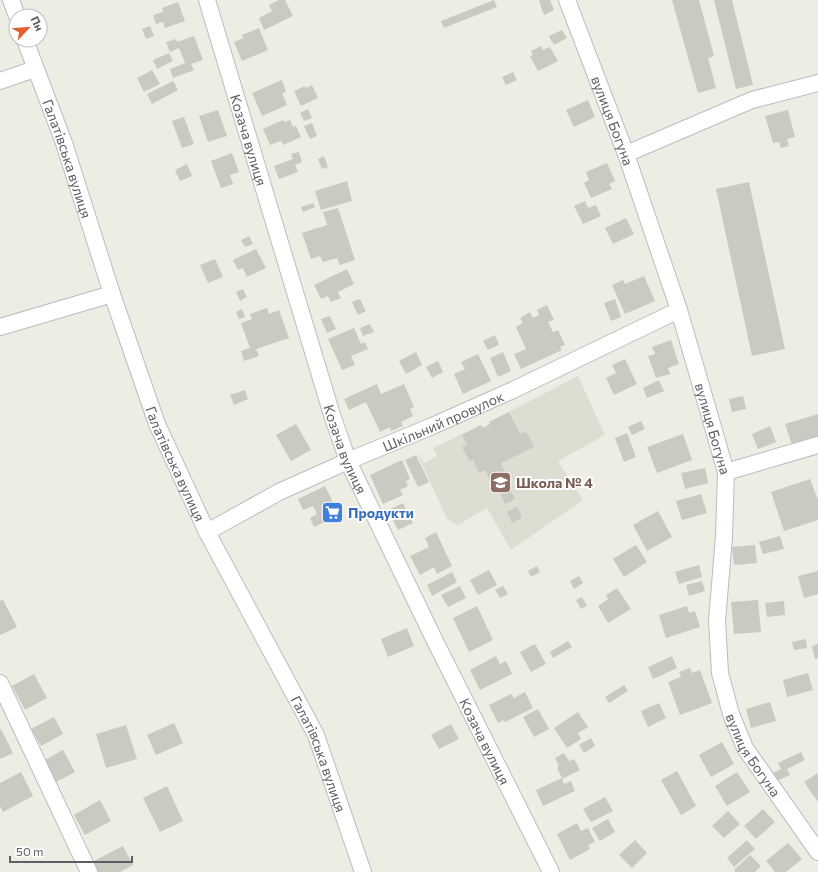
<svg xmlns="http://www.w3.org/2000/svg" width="818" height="872" font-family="Commissioner,sans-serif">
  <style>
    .education { fill: #deddd1 }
    .building { fill: #cacac3 }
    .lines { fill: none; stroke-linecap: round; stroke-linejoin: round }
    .street-casing { stroke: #bbbcc2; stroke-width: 18 }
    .street { stroke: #fff; stroke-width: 16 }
    .labels { text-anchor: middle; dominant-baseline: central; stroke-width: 4; stroke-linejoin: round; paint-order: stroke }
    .street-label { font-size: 14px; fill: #5b5e64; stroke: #fff }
    .education-label { font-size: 14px; font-weight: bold; fill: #785e54; stroke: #fff; text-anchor: start }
    .shop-label { font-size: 14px; font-weight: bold; fill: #366cbe; stroke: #fff; text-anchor: start }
  </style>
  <rect width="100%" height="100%" fill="#eeede3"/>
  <path class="education" d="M578,376L605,435L558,461L583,500L511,550L487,508L458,525L447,519L418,455L419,454L424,463L437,456L433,448L481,425L483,428L490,424L489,422Z"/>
  <g class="building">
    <path d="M279,0H285L293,16L264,30L259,18L272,11L269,5Z"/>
    <path d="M494,0L497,7L444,28L441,21Z"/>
    <path d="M541,0H550L554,10L544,15L539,1Z"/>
    <path d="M672,0H699L714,56L708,58L716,88L698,93Z"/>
    <path d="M714,0H732L753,85L736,89Z"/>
    <path d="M178,2L185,21L165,28L163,22L156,24L153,15L163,12L162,8Z"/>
    <path d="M150,26L154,36L146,39L142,29Z"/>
    <path d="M259,28L268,50L242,61L234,42L243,38L242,35Z"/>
    <path d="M562,30L567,38L554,45L549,36Z"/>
    <path d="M194,36L203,60L191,64L194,70L173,78L170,69L185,63L179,48L170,52L166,42L176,39L177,42Z"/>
    <path d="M541,46L543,50L550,47L558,61L538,71L530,56L533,55L531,51Z"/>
    <path d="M169,53L173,61L157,69L153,60Z"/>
    <path d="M152,70L160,84L144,92L137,78Z"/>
    <path d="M513,72L517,80L506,85L502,77Z"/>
    <path d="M282,80L286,92L282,93L287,105L262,116L252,93Z"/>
    <path d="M173,81L178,90L152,104L147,94Z"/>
    <path d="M312,85L318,98L301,106L294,91L305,86L306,88Z"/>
    <path d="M588,100L595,117L574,127L566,110Z"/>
    <path d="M308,109L312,118L304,121L300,113Z"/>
    <path d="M218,110L227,136L208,142L199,116Z"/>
    <path d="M788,110L795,137L787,139L789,146L781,148L779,142L773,143L765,116Z"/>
    <path d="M184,117L194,144L182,148L172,121Z"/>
    <path d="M283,120L285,122L290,120L293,127L296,126L301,137L283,145L281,141L270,145L263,129Z"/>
    <path d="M312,123L317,136L310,139L304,126Z"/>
    <path d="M299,152L302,162L295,165L298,172L279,179L274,166L293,159L291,154Z"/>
    <path d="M232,153L239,172L230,175L233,184L221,188L211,161Z"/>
    <path d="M324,156L328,167L322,169L318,159Z"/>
    <path d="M607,163L615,181L609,184L612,189L591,198L584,183L589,180L586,172Z"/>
    <path d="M187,164L192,176L180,181L175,170Z"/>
    <path d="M347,181L352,201L321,210L315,191Z"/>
    <path d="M749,182L785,349L752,356L716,189Z"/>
    <path d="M585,201L588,208L596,205L601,216L583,224L574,206Z"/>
    <path d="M313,203L315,207L303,212L301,207Z"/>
    <path d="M338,208L355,260L340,265L337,258L323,262L320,256L311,259L302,233L327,225L323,212Z"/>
    <path d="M626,218L634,234L613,244L605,228Z"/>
    <path d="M249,236L253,244L245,247L241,240Z"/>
    <path d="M256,249L266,268L247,277L243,268L238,270L233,260Z"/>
    <path d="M215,259L223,277L208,283L200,265Z"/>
    <path d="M347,269L354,284L338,292L341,298L331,302L328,296L321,299L314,285Z"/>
    <path d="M644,276L655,301L625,314L612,285L623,280L625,284Z"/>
    <path d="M243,289L247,297L240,301L236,292Z"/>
    <path d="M360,299L366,311L358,315L352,302Z"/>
    <path d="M615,299L621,317L611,321L604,303Z"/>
    <path d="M547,305L554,320L548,322L553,332L558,330L565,345L560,347L562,350L521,369L514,354L526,349L516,327L523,323L520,318L530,312L533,318L539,315L537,310Z"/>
    <path d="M267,308L269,314L279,310L289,338L256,349L259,356L244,361L241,351L250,348L241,323L252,319L250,314Z"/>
    <path d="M242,309L245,317L239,319L236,312Z"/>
    <path d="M330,316L336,329L327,333L321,319Z"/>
    <path d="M370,324L374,332L363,336L360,328Z"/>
    <path d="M354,328L361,344L365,342L368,349L351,356L355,365L342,370L328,339Z"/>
    <path d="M495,335L499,345L488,350L483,341Z"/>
    <path d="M671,340L679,364L668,368L670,374L656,378L648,356L655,354L652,347Z"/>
    <path d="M416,352L422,365L406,374L399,361Z"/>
    <path d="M503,352L511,371L498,377L490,358Z"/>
    <path d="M478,354L491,381L463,394L454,374L465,369L461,362Z"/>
    <path d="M625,359L637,384L614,395L606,378L616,373L612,365Z"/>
    <path d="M438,361L443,372L432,378L426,367Z"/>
    <path d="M659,380L664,391L647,398L643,388Z"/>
    <path d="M377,384L381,394L404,384L414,407L410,409L413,416L401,422L403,426L391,431L390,427L380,432L366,402L349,410L344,399Z"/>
    <path d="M245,390L248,399L234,405L230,395Z"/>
    <path d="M743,396L746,409L732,412L729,399Z"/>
    <path d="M509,412L520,434L526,431L534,447L501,463L505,472L490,480L485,470L479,473L473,460L469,461L462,447L467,445L462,435L481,425L482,428L490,424L489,422Z"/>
    <path d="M818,414V437L792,445L785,424Z"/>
    <path d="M641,421L645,429L632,435L628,427Z"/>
    <path d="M296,424L311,450L291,461L276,435Z"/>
    <path d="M770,426L776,442L758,449L752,434Z"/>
    <path d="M627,433L636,457L624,462L615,438Z"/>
    <path d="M683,434L692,460L657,473L647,447Z"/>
    <path d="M416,455L429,482L418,487L405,460Z"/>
    <path d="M402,460L410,479L406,481L408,486L400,490L403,495L383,504L370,475Z"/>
    <path d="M705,468L708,483L685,489L681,473Z"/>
    <path d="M810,479L818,500V520L784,531L771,492Z"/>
    <path d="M507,484L515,499L505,504L498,489Z"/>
    <path d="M325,486L339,515L314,527L310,518L317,514L313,506L303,510L298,499Z"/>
    <path d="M701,494L707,513L682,520L676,501Z"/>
    <path d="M403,503L413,523L398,530L388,510Z"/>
    <path d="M517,507L522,518L512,523L507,512Z"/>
    <path d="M658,511L672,537L647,551L633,525Z"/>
    <path d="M436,532L452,566L437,574L434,567L420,575L410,556L429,547L425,538Z"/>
    <path d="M780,536L784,549L763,554L759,542Z"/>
    <path d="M636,545L647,562L624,577L613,559Z"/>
    <path d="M755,545L757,563L734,565L732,547Z"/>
    <path d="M699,565L702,577L679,584L675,572Z"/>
    <path d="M537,566L540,572L531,577L528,571Z"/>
    <path d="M489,570L497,585L478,595L470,580Z"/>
    <path d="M818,571V594L804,598L798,576Z"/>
    <path d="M452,572L457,582L432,596L427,585Z"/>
    <path d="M579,576L583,583L574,589L570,581Z"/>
    <path d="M702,581L705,591L689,596L686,585Z"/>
    <path d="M460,586L466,598L448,607L441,595Z"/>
    <path d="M503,586L508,594L500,598L495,590Z"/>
    <path d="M617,588L631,609L608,623L598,606L608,599L606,595Z"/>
    <path d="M582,597L587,606L581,609L576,600Z"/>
    <path d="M3,600L17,627L0,635V601Z"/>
    <path d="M758,600L761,632L734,634L731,602Z"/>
    <path d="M784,601L785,615L767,617L765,603Z"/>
    <path d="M477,606L493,640L469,652L453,618Z"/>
    <path d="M687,606L689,613L695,611L700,627L666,638L659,615Z"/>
    <path d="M407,628L414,646L388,657L381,639Z"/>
    <path d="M806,639L807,648L794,650L792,642Z"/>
    <path d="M568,641L572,647L553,658L550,652Z"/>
    <path d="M535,644L546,664L531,672L520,652Z"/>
    <path d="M818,644V658L815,659L812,646Z"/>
    <path d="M496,656L500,664L506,661L512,674L480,690L470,670Z"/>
    <path d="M672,656L677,668L653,679L648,667Z"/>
    <path d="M690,668L692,673L700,670L712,703L680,715L668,682L681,677L679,672Z"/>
    <path d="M808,673L813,690L787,697L783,680Z"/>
    <path d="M34,674L47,698L25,710L12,686Z"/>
    <path d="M624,685L628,691L609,703L605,697Z"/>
    <path d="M525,692L533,708L505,722L504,720L498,723L489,705L511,694L514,698Z"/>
    <path d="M770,702L776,721L751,728L746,709Z"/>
    <path d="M659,703L666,718L648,727L641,711Z"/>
    <path d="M538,709L549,729L534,737L523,717Z"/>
    <path d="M578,712L588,727L578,733L581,739L567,748L554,728Z"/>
    <path d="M54,717L63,734L41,746L31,729Z"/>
    <path d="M174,723L183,743L156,755L147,735Z"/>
    <path d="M451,724L459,739L439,749L431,735Z"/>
    <path d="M126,725L137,759L106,768L96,734Z"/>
    <path d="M1,729L13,753L0,759V730Z"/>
    <path d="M591,738L595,746L584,753L579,745Z"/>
    <path d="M722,742L734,764L711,777L699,755Z"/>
    <path d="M63,750L75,772L56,782L45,760Z"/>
    <path d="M801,752L805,760L787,769L790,775L777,781L773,773L781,769L778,763Z"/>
    <path d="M564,753L569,761L574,759L580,770L562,779L564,784L571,781L575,791L543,806L536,790L562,778L557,768L559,766L555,758Z"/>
    <path d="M677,771L696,806L681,815L661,780Z"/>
    <path d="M21,772L33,796L3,812L0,806V783Z"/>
    <path d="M737,772L750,792L727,806L715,786Z"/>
    <path d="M818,773V802L804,782Z"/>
    <path d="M167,786L183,821L160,832L143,798Z"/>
    <path d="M605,797L613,811L591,822L583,809Z"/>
    <path d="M100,800L111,821L85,835L74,815Z"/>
    <path d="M763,809L775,822L756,839L744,826Z"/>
    <path d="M728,811L740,824L724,838L712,826Z"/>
    <path d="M608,819L615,832L600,841L592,828Z"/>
    <path d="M577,823L581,831L588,828L595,842L588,845L590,849L570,860L557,834Z"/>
    <path d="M635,840L647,853L632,868L619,855Z"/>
    <path d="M747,840L755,849L734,867L727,858Z"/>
    <path d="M788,843L802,859L786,872H775L766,861Z"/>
    <path d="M123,846L133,865L120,872H98L92,862Z"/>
    <path d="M750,855L761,866L755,872H735L734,870Z"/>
  </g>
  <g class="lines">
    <defs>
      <g id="street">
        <path d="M11,0L17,16"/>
        <path id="s1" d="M207,0L332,415L348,461L436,643L551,872"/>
        <path id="s2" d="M567,0L626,154L679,310L726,472L724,537L717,621L720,673L731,714L745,748L818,852"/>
        <path id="s3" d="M25,40L64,143L112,294L157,424L207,532L316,735L363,872"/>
        <path d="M0,81L35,69"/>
        <path d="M626,154L752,100L818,83"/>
        <path d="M0,327L112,294"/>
        <path d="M726,472L818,445"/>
        <path id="s4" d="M207,532L279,492L348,461L430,427L513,390L679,310"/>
        <path d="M0,683L89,872"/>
      </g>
    </defs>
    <use href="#street" class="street-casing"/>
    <use href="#street" class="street"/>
  </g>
  <defs>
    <symbol id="school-square" viewBox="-11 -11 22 22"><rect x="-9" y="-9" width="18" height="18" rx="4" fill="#8d6e63" stroke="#fff"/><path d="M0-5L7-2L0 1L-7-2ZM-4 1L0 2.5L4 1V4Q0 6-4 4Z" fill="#fff"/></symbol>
    <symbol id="supermarket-square" viewBox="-11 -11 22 22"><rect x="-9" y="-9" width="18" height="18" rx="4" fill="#3f7fe0" stroke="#fff"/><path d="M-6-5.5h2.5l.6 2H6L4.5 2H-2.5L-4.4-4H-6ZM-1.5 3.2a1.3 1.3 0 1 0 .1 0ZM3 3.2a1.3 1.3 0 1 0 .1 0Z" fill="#fff"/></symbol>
  </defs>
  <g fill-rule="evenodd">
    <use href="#school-square" x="488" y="470" width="25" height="25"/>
    <use href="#supermarket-square" x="320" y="500" width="25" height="25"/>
  </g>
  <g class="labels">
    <g class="street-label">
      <text stroke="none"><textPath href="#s2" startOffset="129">вулиця Богуна</textPath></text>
      <text stroke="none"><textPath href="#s1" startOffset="146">Козача вулиця</textPath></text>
      <text stroke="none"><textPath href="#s3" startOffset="126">Галатівська вулиця</textPath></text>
      <text stroke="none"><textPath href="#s4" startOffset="261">Шкільний провулок</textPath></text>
      <text stroke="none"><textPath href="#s2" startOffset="453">вулиця Богуна</textPath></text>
      <text stroke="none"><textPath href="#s1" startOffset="470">Козача вулиця</textPath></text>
      <text stroke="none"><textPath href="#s3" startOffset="450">Галатівська вулиця</textPath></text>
      <text stroke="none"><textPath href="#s1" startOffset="794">Козача вулиця</textPath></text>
      <text stroke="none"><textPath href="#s3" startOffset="774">Галатівська вулиця</textPath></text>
      <text stroke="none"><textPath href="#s2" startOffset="789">вулиця Богуна</textPath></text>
    </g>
    <g class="education-label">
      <text x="516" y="482">Школа № 4</text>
    </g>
    <g class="shop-label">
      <text x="348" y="512">Продукти</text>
    </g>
  </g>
  <g transform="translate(28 28) rotate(64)"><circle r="19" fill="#ffffff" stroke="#bdbfc1"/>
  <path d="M0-3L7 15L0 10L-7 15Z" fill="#e46033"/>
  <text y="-6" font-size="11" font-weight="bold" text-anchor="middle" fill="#5b5e64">Пн</text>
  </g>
  <path d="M10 856v6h122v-6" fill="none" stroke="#5b5e64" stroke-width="2"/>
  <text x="16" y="856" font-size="12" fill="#5b5e64" stroke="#ffffff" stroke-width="3" paint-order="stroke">50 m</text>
</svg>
